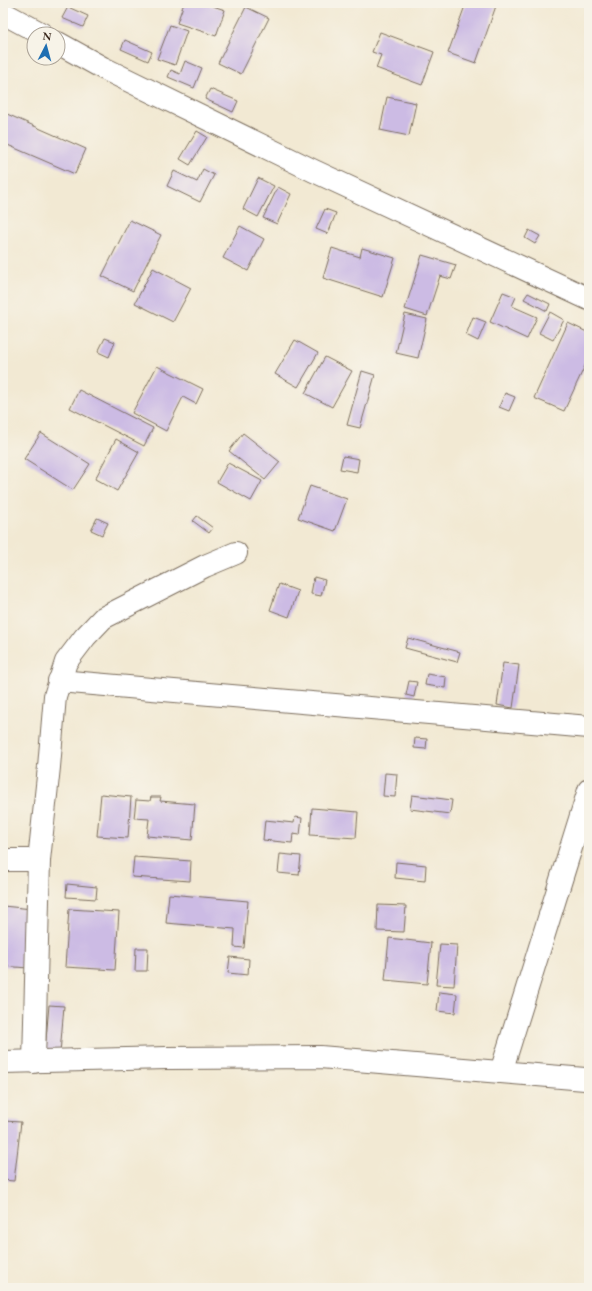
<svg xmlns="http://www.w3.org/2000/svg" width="592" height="1291" font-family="'EB Garamond',serif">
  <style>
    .building { fill: #ccbbe4 }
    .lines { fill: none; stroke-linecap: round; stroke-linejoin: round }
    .minor-casing { stroke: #7b6d5d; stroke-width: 24 }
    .minor { stroke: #fff; stroke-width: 22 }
  </style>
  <rect width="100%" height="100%" fill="#f7f3e8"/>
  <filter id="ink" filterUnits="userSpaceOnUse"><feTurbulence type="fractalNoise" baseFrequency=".025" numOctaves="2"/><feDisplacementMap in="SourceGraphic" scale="8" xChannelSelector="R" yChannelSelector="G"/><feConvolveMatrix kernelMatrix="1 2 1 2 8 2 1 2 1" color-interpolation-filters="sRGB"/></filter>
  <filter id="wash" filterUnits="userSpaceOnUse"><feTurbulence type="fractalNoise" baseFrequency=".012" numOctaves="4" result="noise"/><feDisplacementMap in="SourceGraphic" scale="16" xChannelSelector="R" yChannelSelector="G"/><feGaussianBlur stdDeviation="0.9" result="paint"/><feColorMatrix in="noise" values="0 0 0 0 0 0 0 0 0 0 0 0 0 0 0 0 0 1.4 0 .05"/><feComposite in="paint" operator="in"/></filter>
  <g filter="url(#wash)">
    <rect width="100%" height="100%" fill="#f2e9d3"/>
    <g id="blocks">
      <g class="building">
        <path d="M184,3H204L225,10L216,36L177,23Z"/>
        <path d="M466,3H497L476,63L448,53Z"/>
        <path d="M68,7L88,16L83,27L62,18Z"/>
        <path d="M246,7L269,18L241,74L218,63Z"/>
        <path d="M170,25L187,31L175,65L157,59Z"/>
        <path d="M380,32L434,52L422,85L376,68L381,55L372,52Z"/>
        <path d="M125,40L152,52L148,61L121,49Z"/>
        <path d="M185,61L202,68L194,88L168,77L171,70L180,74Z"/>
        <path d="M210,89L238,101L233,112L205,99Z"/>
        <path d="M387,97L416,103L409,136L380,130Z"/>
        <path d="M7,114L86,149L75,174L3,143V123Z"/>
        <path d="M197,131L207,137L190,165L180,159Z"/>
        <path d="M203,169L214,175L200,202L167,186L174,171L197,182Z"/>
        <path d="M258,178L274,186L258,217L243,209Z"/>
        <path d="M278,187L291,194L277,224L263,218Z"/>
        <path d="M325,209L336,213L328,234L316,229Z"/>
        <path d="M130,220L161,235L133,291L102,276Z"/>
        <path d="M240,226L264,239L248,271L223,258Z"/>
        <path d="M529,230L540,236L535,244L525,238Z"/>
        <path d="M332,248L360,257L362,248L395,258L383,297L323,278Z"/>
        <path d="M422,255L456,265L451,279L440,276L427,316L405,309Z"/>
        <path d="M153,268L191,288L173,322L135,303Z"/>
        <path d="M503,292L516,297L512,306L537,317L527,339L490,322Z"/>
        <path d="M528,293L550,304L547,311L524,299Z"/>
        <path d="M550,312L564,320L553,340L539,333Z"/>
        <path d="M405,314L427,319L418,358L396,353Z"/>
        <path d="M473,317L486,322L478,341L466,335Z"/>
        <path d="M568,323L589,333V357L564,411L534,398Z"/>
        <path d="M105,338L115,342L109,357L98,352Z"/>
        <path d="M295,340L318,353L298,387L275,374Z"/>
        <path d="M325,357L352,371L332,407L305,393Z"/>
        <path d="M157,366L203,389L196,404L183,397L166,431L132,413Z"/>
        <path d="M362,371L375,375L360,428L347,425Z"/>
        <path d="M79,390L153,428L144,446L70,408Z"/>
        <path d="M505,393L515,397L509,411L499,407Z"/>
        <path d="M41,433L90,464L73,490L24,459Z"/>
        <path d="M243,433L280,462L265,480L229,451Z"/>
        <path d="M116,439L139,452L117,491L95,479Z"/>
        <path d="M343,456L359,459L357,472L340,469Z"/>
        <path d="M228,463L262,481L251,501L217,482Z"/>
        <path d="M310,486L347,499L335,531L298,518Z"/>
        <path d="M197,516L213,528L209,533L193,521Z"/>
        <path d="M97,518L108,523L102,535L91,530Z"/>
        <path d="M314,577L325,580L321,596L311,594Z"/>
        <path d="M279,584L298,591L289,617L270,610Z"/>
        <path d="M408,638L460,652L457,662L405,648Z"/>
        <path d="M503,663L519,665L513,708L497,705Z"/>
        <path d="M427,674L446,677L445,688L425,685Z"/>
        <path d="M409,681L417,682L414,697L406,695Z"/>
        <path d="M415,738L427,739L426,749L414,748Z"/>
        <path d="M385,773L397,774L395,797L383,796Z"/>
        <path d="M101,794L131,797L128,838L97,836Z"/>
        <path d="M412,795L452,800L450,814L410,809Z"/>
        <path d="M151,797H161L160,801L195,804L192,840L147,836L149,819L134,818L136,800L150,801Z"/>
        <path d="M312,808L358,812L356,838L310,835Z"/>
        <path d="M295,817L302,818L300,835L293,834L292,843L263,840L265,820L294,823Z"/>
        <path d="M280,854L301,856L299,875L278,873Z"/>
        <path d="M134,857L191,861L190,881L132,877Z"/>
        <path d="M396,862L426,865L425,881L395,878Z"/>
        <path d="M67,884L97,887L96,899L66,897Z"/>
        <path d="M169,894L248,901L244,948L234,947L235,929L166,923Z"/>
        <path d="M378,905L406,906L404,932L377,931Z"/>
        <path d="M3,906L32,909L28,968L3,966Z"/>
        <path d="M69,909L119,912L115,970L65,967Z"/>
        <path d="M389,938L431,943L427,984L385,980Z"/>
        <path d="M440,944L457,945L454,986L436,985Z"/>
        <path d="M136,948H148L147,971H135Z"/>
        <path d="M230,957L249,959L248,975L228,973Z"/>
        <path d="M439,992L457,994L455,1013L437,1011Z"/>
        <path d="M49,1005L64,1006L60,1053L45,1052Z"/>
        <path d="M3,1121L21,1122L14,1181L3,1180Z"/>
      </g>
    </g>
  </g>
  <g filter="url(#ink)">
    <use href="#blocks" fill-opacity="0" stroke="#7b6d5d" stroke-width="1"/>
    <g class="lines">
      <defs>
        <g id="minor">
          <path d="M3,13L42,34"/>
          <path d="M58,43L103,68L314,171L589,299"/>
          <path d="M59,681L589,727"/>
          <path d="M3,860H39"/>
          <path d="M3,1062L167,1058L320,1057L585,1079L589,1080"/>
          <path d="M34,1062L39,860L49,767L55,696L66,662L85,637L103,618L205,566L236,553"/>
          <path d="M501,1072L589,790"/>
        </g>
      </defs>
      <use href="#minor" class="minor-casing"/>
      <use href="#minor" class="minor"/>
    </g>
  </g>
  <rect width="592" height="1291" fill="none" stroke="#f7f3e8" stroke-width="16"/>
  <g transform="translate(46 46) rotate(6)"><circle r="19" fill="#f7f3e8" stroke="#aca397"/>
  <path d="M0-3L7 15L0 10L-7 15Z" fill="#1f6fb2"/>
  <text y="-6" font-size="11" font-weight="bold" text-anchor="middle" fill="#3b2a1e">N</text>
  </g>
</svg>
